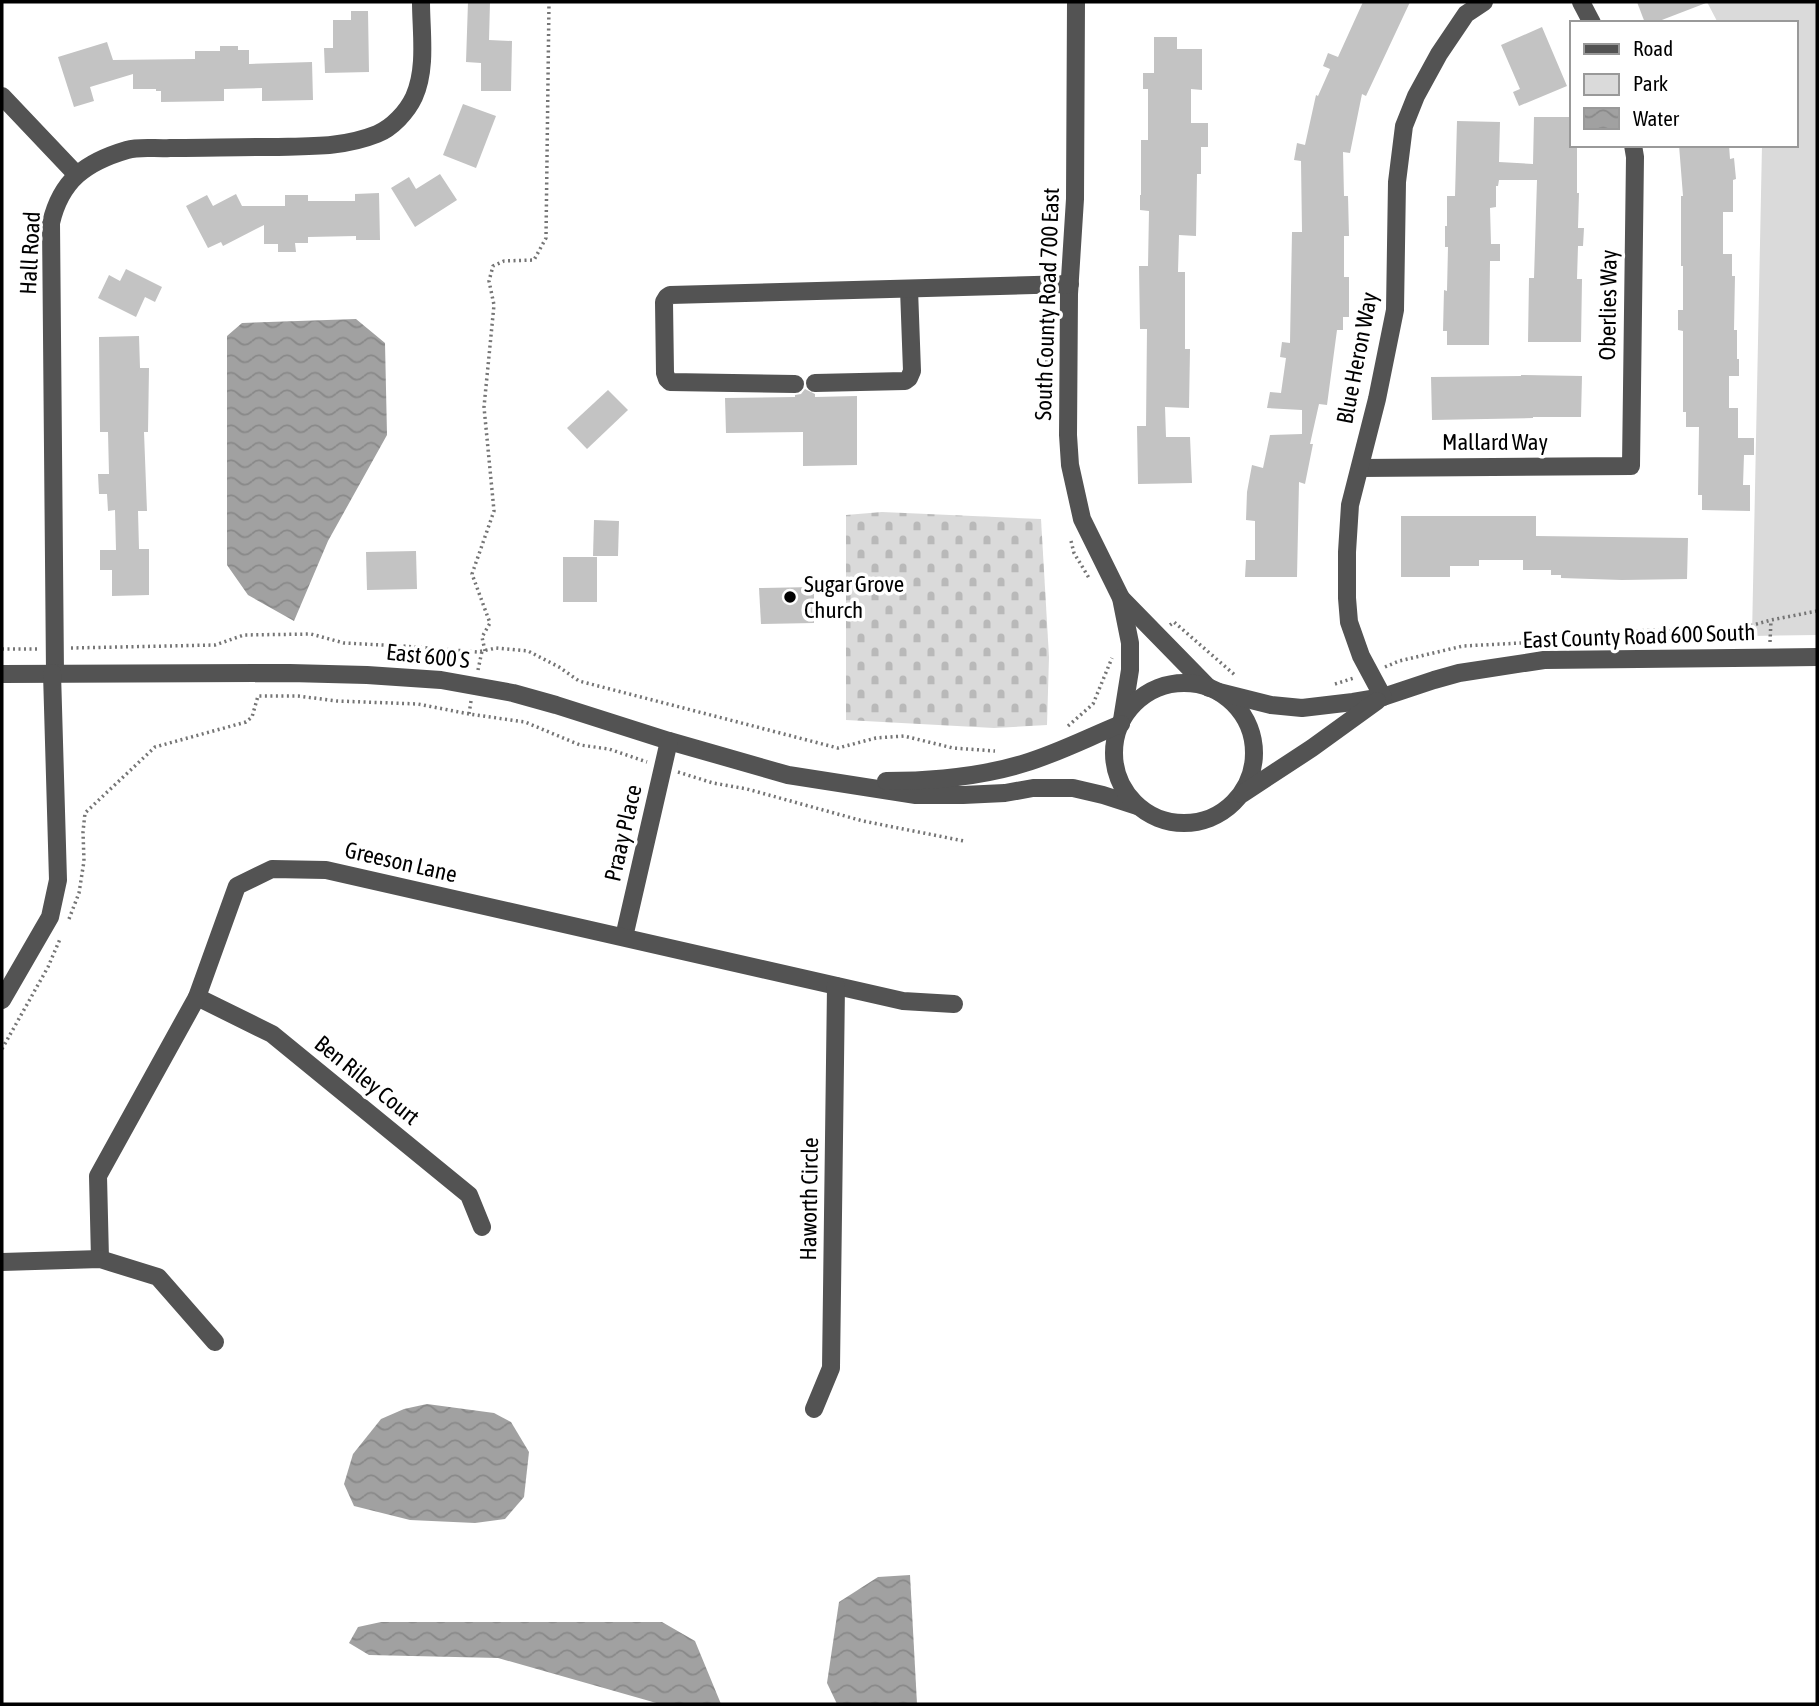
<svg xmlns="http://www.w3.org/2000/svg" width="1819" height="1706" font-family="'Asap Condensed',sans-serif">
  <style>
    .cemetery { fill: url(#cemetery-stones) }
    .green { fill: #dadada }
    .water { fill: url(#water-waves) }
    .building { fill: #c3c3c3 }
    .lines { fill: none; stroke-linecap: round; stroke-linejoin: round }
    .path { stroke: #757575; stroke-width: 3.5; stroke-dasharray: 2 3.5; stroke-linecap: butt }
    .minor { stroke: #535353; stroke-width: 18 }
    .poi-dot { fill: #000; stroke: #fff; stroke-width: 2.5 }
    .labels { text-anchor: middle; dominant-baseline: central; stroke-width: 7; stroke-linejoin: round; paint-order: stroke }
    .street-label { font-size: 23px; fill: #000; stroke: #fff }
    .poi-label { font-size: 23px; fill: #000; stroke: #fff; text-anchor: start }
  </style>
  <defs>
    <pattern id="cemetery-stones" width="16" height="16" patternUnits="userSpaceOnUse" patternTransform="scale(1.75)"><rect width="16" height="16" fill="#dadada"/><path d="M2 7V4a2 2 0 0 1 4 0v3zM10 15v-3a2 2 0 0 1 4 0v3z" fill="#b9b9b9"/></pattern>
    <pattern id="water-waves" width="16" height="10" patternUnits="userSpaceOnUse" patternTransform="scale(1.75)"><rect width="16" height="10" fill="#a1a1a1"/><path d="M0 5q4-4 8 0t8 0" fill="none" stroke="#898989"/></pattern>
  </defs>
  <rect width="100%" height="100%" fill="#fff"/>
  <path class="cemetery" d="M882,512L1041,519L1049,657L1047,725L994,728L846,720V515Z"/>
  <path class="green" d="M1707,2H1817V635L1752,636L1762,145H1796V23H1718Z"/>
  <g class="water">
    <path d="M356,319L385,343L387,435L328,541L294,621L248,595L227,565V336L242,323Z"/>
    <path d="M427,1404L494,1413L511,1422L529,1452L524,1497L505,1519L475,1523L410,1520L354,1506L344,1484L353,1454L381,1419L404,1409Z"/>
    <path d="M910,1575L917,1704H837L827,1683L839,1602L878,1577Z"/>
    <path d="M381,1622H662L695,1641L721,1704H660L498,1658L369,1655L349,1643L358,1627Z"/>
  </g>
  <g class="building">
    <path d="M468,2H490L489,40L512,41L511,91H481V63L466,62Z"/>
    <path d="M1363,2H1410L1366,96L1362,94L1350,153L1343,152L1344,196H1348L1349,236H1344V277H1349V317H1343V330H1337L1327,405L1319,404L1310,444H1313L1305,484L1299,482L1297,577H1245L1246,560H1255V521L1246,520L1247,492L1252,465L1263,468L1270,435L1302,434V410L1267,408L1270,392L1281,393L1286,358L1280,357L1282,342L1290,343L1292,232H1302L1301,161L1294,160L1297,143L1305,145L1316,95L1318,96L1330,69L1323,66L1328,53L1338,57Z"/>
    <path d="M1637,2H1706V3L1654,23H1645Z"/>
    <path d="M351,11H368L369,72L325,73L324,48H333V20H351Z"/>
    <path d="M1542,27L1567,86L1519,106L1513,92L1520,89L1501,45Z"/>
    <path d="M1154,37H1177V49H1202V90L1191,89V123H1208V147H1201V174H1197L1196,236L1179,235L1178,272H1185V349H1190L1189,408L1165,407L1166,437H1190L1192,483L1138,484L1137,426H1146L1147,329H1140L1139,266H1148L1149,211L1140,210V195H1141V140H1148V89H1143V73H1154Z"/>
    <path d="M107,42L113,60L195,59V51H220V46H238V50H249V64L312,62L313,100L262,101V88L224,89V101L161,102V91H156V89H133V74L90,87L94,101L74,107L58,57Z"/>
    <path d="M463,104L496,116L476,168L443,155Z"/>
    <path d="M1534,117H1572V145H1577V193H1579L1578,228H1584L1583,246H1578L1577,279H1582L1581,342H1528L1529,278H1534L1537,180H1499L1498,186H1496V207L1490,208L1491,244H1500V261H1490L1489,345H1447V331H1443L1444,290L1447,291L1448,247H1445V226H1447V196H1455L1457,121L1500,122L1499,162L1533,164Z"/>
    <path d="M1679,145H1729L1730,159L1734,158L1736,179L1733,180V212H1723V254H1732V276H1735L1734,330H1737V359H1739V376H1729V408H1738V438H1754V455H1744L1743,485H1750V511L1702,510V495H1698L1699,427H1686V412H1683V331L1678,330V310H1683V266H1681V196H1683Z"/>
    <path d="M440,174L457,200L415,227L391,188L409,177L416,189Z"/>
    <path d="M379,193L380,240H356V236L308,237V243H295L296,252H278V244H264V225L223,246L221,242L208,248L186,206L207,195L213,206L236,194L242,206H285V195H308V201H355V194Z"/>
    <path d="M126,269L162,287L155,302L145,297L136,317L98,298L109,275L120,281Z"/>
    <path d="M139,336L140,368H149L148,432H144L147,511H138L139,549H149V595L112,596V570H100V550H116L115,510L108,511L107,494H99L98,474H109L108,432H100L99,337Z"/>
    <path d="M1521,375L1582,376L1581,417H1533V418L1432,420L1431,377L1521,376Z"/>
    <path d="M805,389L815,394V397L857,396V465L803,466V432L726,433L725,398L795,397V395L801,394Z"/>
    <path d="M608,390L628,410L587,449L567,428Z"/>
    <path d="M1401,516H1536V536L1688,538L1687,579L1622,580L1561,578V575H1551V570H1523V560H1479V566H1450V577H1401Z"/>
    <path d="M594,520L619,521L618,556H593Z"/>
    <path d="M416,551L417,589L367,590L366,552Z"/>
    <rect x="563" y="557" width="34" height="45"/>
    <path d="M814,587V623L761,624L759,588Z"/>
  </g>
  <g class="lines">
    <g class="path">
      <path d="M1048,406L1045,373L1049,347"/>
      <path d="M1071,541L1074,553L1089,578"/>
      <path d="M1170,625L1174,622L1236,676"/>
      <path d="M1560,640L1648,630L1721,634L1771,620L1817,611"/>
      <path d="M1770,642L1771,620"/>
      <path d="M71,648L215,645L244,635L311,634L344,643L402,646L478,652L496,648L528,651L559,667L579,681L838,748L876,738L904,736L953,748L995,751"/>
      <path d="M2,649H39"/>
      <path d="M485,651L482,637L490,623L472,574L494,511L484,407L494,305L489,281L493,266L504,261L534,260L546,238L549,2"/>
      <path d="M1385,667L1399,661L1463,646L1521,643"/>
      <path d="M478,670L482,651"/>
      <path d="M1335,684L1354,678"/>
      <path d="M471,701L469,714L525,722L580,745L609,749L647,762"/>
      <path d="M1068,726L1093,704L1112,658"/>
      <path d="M678,772L713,783L747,789L863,821L964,841"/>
      <path d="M69,919L79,893L84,861L83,832L85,813L155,747L246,722L252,717L258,696H298L337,701L418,704L469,714"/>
      <path d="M2,1049L48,967L60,939"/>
    </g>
    <g class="minor">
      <path d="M1076,2L1075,199L1069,294L1068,435L1070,465L1082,519L1121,598L1130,643V670L1122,720"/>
      <path d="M1581,2L1592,23"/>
      <path d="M2,96L76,174"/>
      <path d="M815,383L905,381L909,378L912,371L909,289"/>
      <path d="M795,384L670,382L667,379L665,373L664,302L667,297L670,295L1070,284"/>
      <path d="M1360,468L1631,466L1635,157L1633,145"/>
      <path d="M1121,598L1209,688"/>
      <path d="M55,673L51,223C61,180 86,162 127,150C140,146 156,149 170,148C203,148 237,147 271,147C308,146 342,148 377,134C392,128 407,112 414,97C427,68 421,32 421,2"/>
      <path d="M2,674L290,673L367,675L441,680L513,693L556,705L669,741L788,775L916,795H963L1005,793L1033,788H1073L1103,795L1137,806"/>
      <circle cx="1184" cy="753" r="70"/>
      <path d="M1219,692L1271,705L1302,708L1353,702L1383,697L1434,680L1459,673L1544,660L1817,657"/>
      <path d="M1383,697L1361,656L1349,622L1347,598V552L1350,505L1377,399L1395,310L1397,182L1404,126L1416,96L1439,54L1466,14L1484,2"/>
      <path d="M886,781C933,781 980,777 1025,763C1058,753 1089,737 1121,724"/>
      <path d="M1242,794L1312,748L1377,701"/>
      <path d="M624,937L669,741"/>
      <path d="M197,997L272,1034L469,1195L482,1227"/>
      <path d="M2,1000L50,917L58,880L52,673"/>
      <path d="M100,1259L98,1176L197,997L237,886L272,869L326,870L903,1001L954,1004"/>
      <path d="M2,1262L100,1259L158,1277L215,1342"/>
      <path d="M814,1409L831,1368L836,986"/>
    </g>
  </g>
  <circle class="poi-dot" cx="790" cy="597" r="7"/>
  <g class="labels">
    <g class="street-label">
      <text transform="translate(30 253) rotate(-87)">Hall Road</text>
      <text transform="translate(1047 304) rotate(-88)">South County Road 700 East</text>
      <text transform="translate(1608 305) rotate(-89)">Oberlies Way</text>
      <text transform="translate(1357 358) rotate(-79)">Blue Heron Way</text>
      <text x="1495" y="442">Mallard Way</text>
      <text transform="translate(1639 636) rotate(-2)">East County Road 600 South</text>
      <text transform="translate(428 656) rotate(6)">East 600 S</text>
      <text transform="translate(623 833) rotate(-77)">Praay Place</text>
      <text transform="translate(401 862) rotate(13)">Greeson Lane</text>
      <text transform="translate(367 1080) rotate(39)">Ben Riley Court</text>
      <text transform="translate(809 1199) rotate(-89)">Haworth Circle</text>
    </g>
    <g class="poi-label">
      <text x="804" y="584">Sugar Grove<tspan x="804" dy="26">Church</tspan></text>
    </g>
  </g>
  <rect width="1819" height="1706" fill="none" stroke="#000000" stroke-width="7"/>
  <rect x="1570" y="21" width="228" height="126" fill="#ffffff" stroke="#999999" stroke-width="2"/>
  <rect x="1584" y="44" width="35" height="10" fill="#535353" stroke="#999999" stroke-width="2"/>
  <text x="1633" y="56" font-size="21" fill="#000000">Road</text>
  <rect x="1584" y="74" width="35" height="21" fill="#dadada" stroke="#999999" stroke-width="2"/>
  <text x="1633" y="91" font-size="21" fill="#000000">Park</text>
  <rect x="1584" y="108" width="35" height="21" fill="url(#water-waves)" stroke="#999999" stroke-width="2"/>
  <text x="1633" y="126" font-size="21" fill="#000000">Water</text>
</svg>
